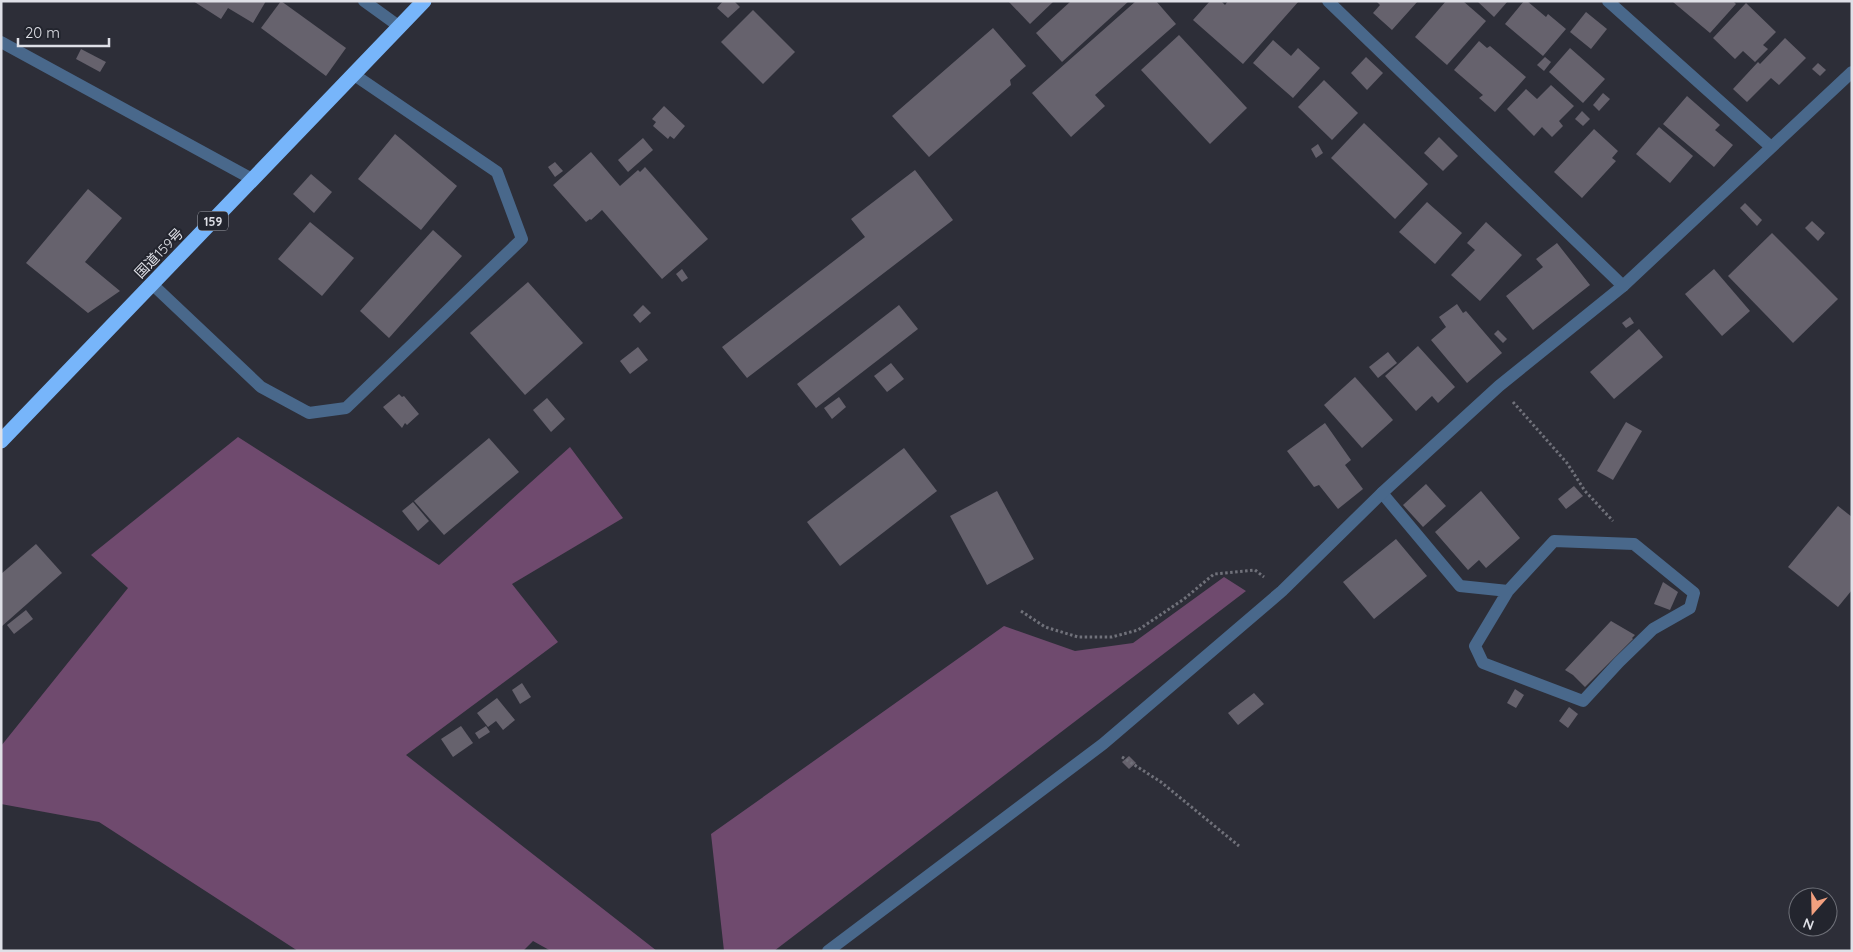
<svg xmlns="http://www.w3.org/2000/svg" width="1853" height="952" font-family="Quicksand,'Noto Sans JP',sans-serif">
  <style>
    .green { fill: #6f4a6e }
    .building { fill: #66626d }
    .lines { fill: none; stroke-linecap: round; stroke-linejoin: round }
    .path { stroke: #70717a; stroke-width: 3; stroke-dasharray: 2.5 2.5; stroke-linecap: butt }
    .minor { stroke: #49688b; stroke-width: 12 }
    .highway { stroke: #77b5fa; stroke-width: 15 }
    .labels { text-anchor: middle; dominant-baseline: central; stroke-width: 4; stroke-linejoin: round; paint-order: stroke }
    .shield { fill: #23252e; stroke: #a7a8b0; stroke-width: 1 }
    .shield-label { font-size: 12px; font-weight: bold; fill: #dfe0e7 }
    .street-label { font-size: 14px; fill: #dfe0e7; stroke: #23252e }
  </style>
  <rect width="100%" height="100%" fill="#2d2e38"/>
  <g class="green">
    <path d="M238,437L439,565L570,447L623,518L512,584L558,642L406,755L657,951H551L533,941L523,951H298L99,822L1,804V746L128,588L91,555Z"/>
    <path d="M1224,577L1246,591L774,951H724L711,834L1004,626L1075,651L1133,643Z"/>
  </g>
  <g class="building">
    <path d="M193,1H266L253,23L228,8L221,19Z"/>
    <path d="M281,1L346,48L326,76L261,28Z"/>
    <path d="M723,1H734L740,7L728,18L717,8Z"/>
    <path d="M1008,1H1054L1030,24Z"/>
    <path d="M1071,1H1129L1062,62L1036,33Z"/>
    <path d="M1136,1H1156L1176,24L1095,95L1105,106L1071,137L1032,93Z"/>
    <path d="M1210,1H1221L1225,5L1228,1H1299L1243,64L1193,20Z"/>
    <path d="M1376,1H1418L1392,30L1373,13L1380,5Z"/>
    <path d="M1446,1H1463L1486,21L1447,65L1415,37Z"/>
    <path d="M1477,1H1508L1494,17Z"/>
    <path d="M1524,1H1527L1546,17L1548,14L1566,29L1543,56L1505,24Z"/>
    <path d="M1674,1H1733L1736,4L1710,33L1673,2Z"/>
    <path d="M1746,3L1776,32L1763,45L1768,49L1755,62L1743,51L1735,59L1713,38Z"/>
    <path d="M753,10L795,52L763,84L721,42Z"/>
    <path d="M1586,12L1607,29L1591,49L1570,32Z"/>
    <path d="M993,28L1026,66L1010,80L1011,85L929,157L892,116Z"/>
    <path d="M1179,35L1247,108L1210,144L1141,70Z"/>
    <path d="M1785,38L1806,58L1779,85L1771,78L1747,102L1733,89L1758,62L1760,64Z"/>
    <path d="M1273,40L1291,56L1298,48L1320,68L1293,98L1253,63Z"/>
    <path d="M1479,41L1487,48L1490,46L1526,77L1495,112L1479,98L1483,95L1454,70Z"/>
    <path d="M1570,48L1605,79L1583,103L1549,72Z"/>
    <path d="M81,49L106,62L100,72L76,59Z"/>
    <path d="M1366,57L1383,73L1367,90L1351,73Z"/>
    <path d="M1545,57L1551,62L1544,71L1537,65Z"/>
    <path d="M1818,63L1826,70L1820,76L1812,69Z"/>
    <path d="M1324,80L1358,113L1332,140L1298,107Z"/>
    <path d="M1551,85L1574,106L1559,121L1563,126L1552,137L1542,127L1534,136L1507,109L1526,89L1537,99Z"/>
    <path d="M1603,93L1610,99L1599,111L1593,105Z"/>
    <path d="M1687,96L1720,125L1715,130L1733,145L1714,167L1663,124Z"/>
    <path d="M664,106L685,126L674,139L670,136L668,139L653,126L656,122L652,119Z"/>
    <path d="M1582,111L1590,119L1583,126L1575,119Z"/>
    <path d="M1364,123L1428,184L1395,219L1331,158Z"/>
    <path d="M1659,127L1693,156L1670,183L1636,154Z"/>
    <path d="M1594,129L1618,151L1612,158L1616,161L1582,198L1554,172Z"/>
    <path d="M395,134L457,186L421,230L358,179Z"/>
    <path d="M1439,137L1458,156L1443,171L1424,153Z"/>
    <path d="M643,138L653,150L628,172L618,160Z"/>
    <path d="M1318,144L1323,153L1316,158L1311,149Z"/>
    <path d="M591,152L620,186L638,170L640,172L645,167L708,239L662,279L602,210L591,220L590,219L586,222L553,185Z"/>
    <path d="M555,162L563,171L555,177L548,167Z"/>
    <path d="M915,170L953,220L747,378L722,347L865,237L851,219Z"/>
    <path d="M311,174L332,192L314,213L293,194Z"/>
    <path d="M88,189L122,218L85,262L120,291L88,313L26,263Z"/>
    <path d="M1427,202L1462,233L1435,264L1399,232Z"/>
    <path d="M1745,203L1762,220L1757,226L1740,208Z"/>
    <path d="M1812,221L1825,233L1818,241L1805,228Z"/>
    <path d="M310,222L354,258L322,296L278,259Z"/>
    <path d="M1486,222L1522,255L1480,301L1451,275L1475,250L1467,243Z"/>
    <path d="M433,230L462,256L389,338L360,311Z"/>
    <path d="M1772,233L1838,299L1793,343L1728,276Z"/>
    <path d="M1557,243L1590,285L1533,330L1506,296L1543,267L1536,259Z"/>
    <path d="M682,269L688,278L682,282L676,274Z"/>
    <path d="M1714,269L1750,311L1722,336L1685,294Z"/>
    <path d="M528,282L583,343L525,395L470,333Z"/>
    <path d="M1457,304L1463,313L1466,311L1502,353L1467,383L1431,340L1446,327L1439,317Z"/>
    <path d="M643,305L651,313L640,323L633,315Z"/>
    <path d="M899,305L918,329L816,408L797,384Z"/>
    <path d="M1630,317L1634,323L1626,328L1622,323Z"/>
    <path d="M1639,329L1663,357L1614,399L1590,372Z"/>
    <path d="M1498,330L1507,339L1503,343L1494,334Z"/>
    <path d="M1418,346L1455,387L1438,403L1432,396L1416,411L1385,376Z"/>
    <path d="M638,347L648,360L630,374L620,361Z"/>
    <path d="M1388,352L1397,363L1378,378L1369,367Z"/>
    <path d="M891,363L904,379L887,392L874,376Z"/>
    <path d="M1355,377L1393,420L1362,448L1324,405Z"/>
    <path d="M399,394L402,397L404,396L419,414L407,425L405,423L402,428L383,407Z"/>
    <path d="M839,397L846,407L832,419L824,408Z"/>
    <path d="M547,398L565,419L551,432L533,410Z"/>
    <path d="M1626,422L1642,431L1613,480L1597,471Z"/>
    <path d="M1325,423L1351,460L1345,465L1363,489L1338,509L1319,485L1314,487L1287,451Z"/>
    <path d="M489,438L519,472L444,535L414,501Z"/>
    <path d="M904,448L937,491L840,566L807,522Z"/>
    <path d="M1426,484L1446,506L1423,527L1403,505Z"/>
    <path d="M1574,486L1583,496L1566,509L1558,499Z"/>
    <path d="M997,491L1034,559L987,585L950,516Z"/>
    <path d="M1481,491L1520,538L1486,568L1479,560L1468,570L1435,532Z"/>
    <path d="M413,502L429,521L418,531L402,511Z"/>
    <path d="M1838,506L1852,517V590L1838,607L1788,567Z"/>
    <path d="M1396,539L1427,576L1374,619L1343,582Z"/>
    <path d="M36,544L62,573L1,627V574Z"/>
    <path d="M1663,582L1678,592L1670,610L1654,604Z"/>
    <path d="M26,610L33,619L14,634L7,625Z"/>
    <path d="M1611,621L1635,635L1632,638L1633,639L1585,687L1573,675L1565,670Z"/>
    <path d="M522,683L531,697L520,704L512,690Z"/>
    <path d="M1515,689L1524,695L1516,708L1507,703Z"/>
    <path d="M1254,693L1264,704L1238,725L1228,713Z"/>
    <path d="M497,698L515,720L503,730L496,721L488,727L477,713Z"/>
    <path d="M1569,707L1578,714L1568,728L1559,721Z"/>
    <path d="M461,726L473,743L453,757L441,739Z"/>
    <path d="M486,726L490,732L479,739L475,733Z"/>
    <path d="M1129,756L1136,763L1129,769L1122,762Z"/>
  </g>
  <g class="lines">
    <g class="path">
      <path d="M1513,402L1567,463L1585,491L1613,521"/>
      <path d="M1021,611L1045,627L1078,637H1112L1138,630L1184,599L1214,574L1255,570L1264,577"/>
      <path d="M1122,757L1161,782L1239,846"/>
    </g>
    <g class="minor">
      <path d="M364,1L400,27"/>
      <path d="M1328,1L1623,286"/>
      <path d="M1608,1L1771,147"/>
      <path d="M1,42L252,179"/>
      <path d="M152,284L261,387L309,413L346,408L522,239L497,172L353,74"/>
      <path d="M1382,493L1460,586L1508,591L1554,541L1634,544L1694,593L1690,608L1653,629L1619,662L1583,701L1483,663L1475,646L1508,591"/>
      <path d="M828,951L1103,744L1282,591L1382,493L1499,386L1623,286L1852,72"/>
    </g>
    <path class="highway" d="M1,441L424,1"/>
  </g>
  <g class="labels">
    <rect class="shield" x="198" y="211.5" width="30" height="19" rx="4"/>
    <g class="shield-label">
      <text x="213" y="221">159</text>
    </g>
    <g class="street-label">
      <text transform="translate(159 253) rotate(-46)">国道159号</text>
    </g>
  </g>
  <rect width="1853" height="952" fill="none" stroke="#dfe0e7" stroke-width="5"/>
  <g transform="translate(1813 912) rotate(200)"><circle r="24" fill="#23252e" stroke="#6e7078"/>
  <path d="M0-4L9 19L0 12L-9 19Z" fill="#f2a07f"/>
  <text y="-8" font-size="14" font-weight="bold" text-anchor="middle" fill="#dfe0e7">N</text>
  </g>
  <path d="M18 38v8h91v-8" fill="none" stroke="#dfe0e7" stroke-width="2.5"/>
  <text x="25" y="38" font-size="15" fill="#dfe0e7" stroke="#23252e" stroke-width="4" paint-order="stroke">20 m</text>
</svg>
